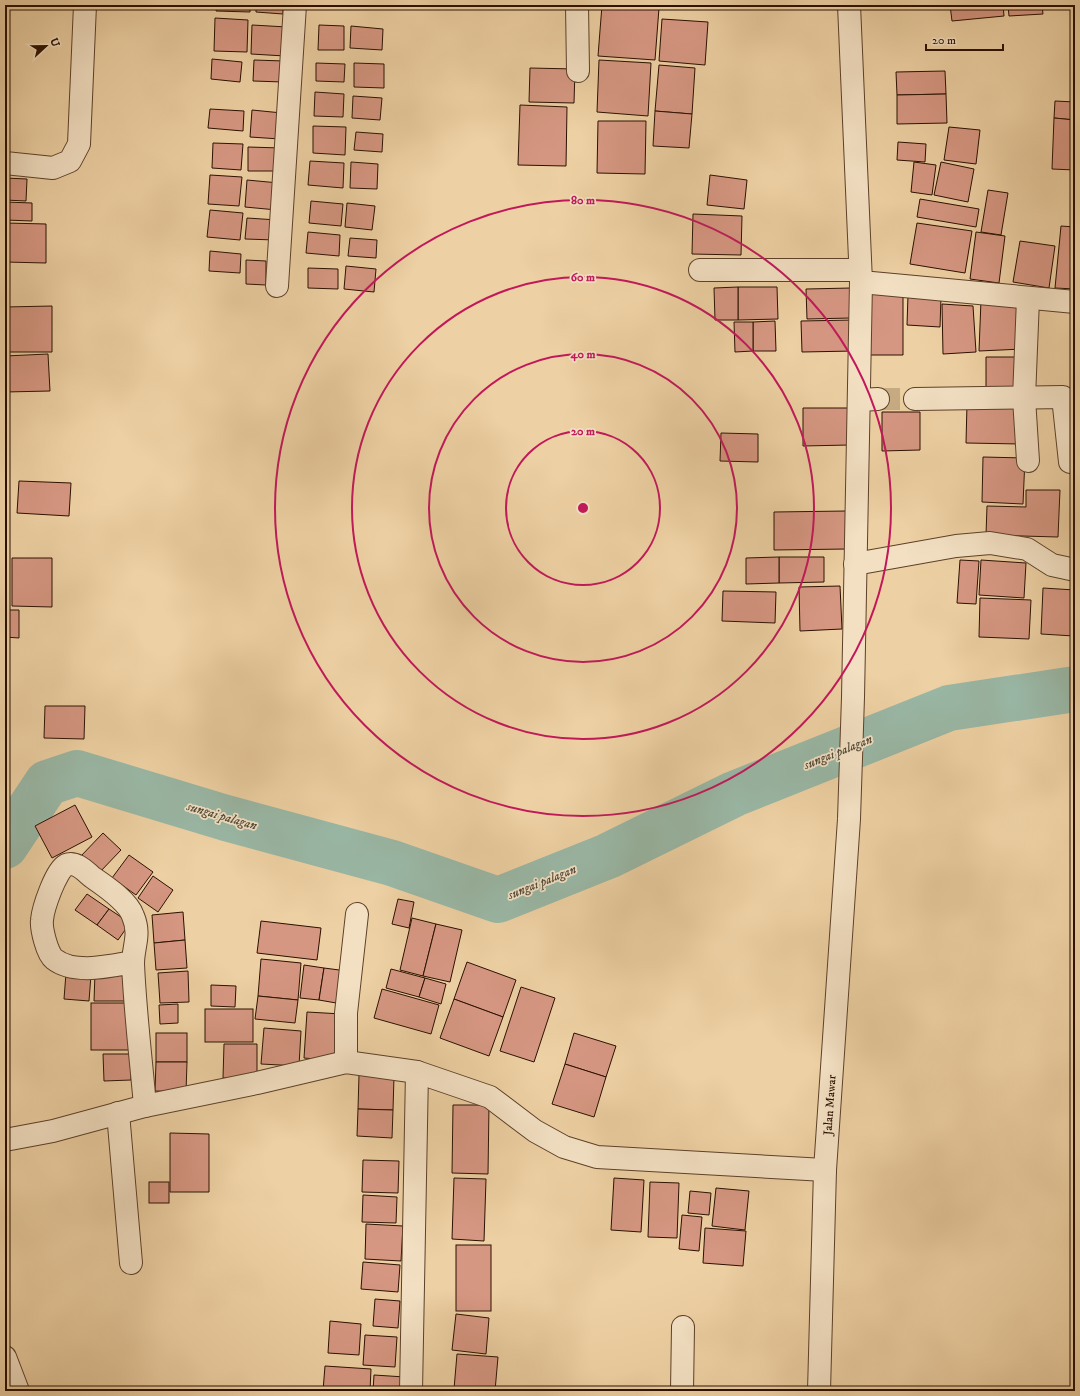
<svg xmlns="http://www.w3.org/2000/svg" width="1080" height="1396" font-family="'IM FELL DW Pica',serif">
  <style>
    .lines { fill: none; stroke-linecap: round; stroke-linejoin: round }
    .river { stroke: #99b7a5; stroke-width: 46 }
    .building { fill: #d69782; stroke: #2b1000 }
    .minor-tunnel { stroke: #c6aa82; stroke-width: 22; stroke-dasharray: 22 11; stroke-linecap: butt }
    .minor-casing { stroke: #5c4029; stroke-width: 24 }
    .minor { stroke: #f3e0c3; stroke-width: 22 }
    .ring { fill: none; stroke: #c2185b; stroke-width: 2 }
    .labels { text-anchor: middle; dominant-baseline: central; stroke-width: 3.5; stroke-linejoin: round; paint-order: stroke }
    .street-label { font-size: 12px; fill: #2b1000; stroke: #f3e0c3 }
    .water-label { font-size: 13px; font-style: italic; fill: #524a3a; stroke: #f3e0c3 }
    .centre { fill: #c2185b; stroke: #f3e0c3; stroke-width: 2 }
    .ring-label { font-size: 12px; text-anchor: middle; font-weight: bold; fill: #c2185b; stroke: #f3e0c3; stroke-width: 3.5; stroke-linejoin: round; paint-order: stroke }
  </style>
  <rect width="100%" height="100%" fill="#edd0a3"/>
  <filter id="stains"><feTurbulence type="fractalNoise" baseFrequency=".005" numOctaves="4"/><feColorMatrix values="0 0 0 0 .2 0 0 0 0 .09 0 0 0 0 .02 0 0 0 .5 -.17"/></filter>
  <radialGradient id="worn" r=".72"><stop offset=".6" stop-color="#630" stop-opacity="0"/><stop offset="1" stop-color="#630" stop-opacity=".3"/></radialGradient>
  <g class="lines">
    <path class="river" d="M5,846L47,783L77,773L226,818L392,863L498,900L608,856L734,794L949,708L1075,689"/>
  </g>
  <g class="building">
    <path d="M217,5H250V12L216,11Z"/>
    <path d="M256,5H283V14L256,12Z"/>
    <path d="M602,5L659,8L655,60L598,56Z"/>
    <path d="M950,5H1003L1004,16L952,21Z"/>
    <path d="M1008,5H1042L1043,14L1009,16Z"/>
    <path d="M215,18L248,20L247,52L214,51Z"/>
    <path d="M662,19L708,22L705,65L659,61Z"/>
    <path d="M252,25L287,27L285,56L251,54Z"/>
    <path d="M319,25L344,26V50H318Z"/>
    <path d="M351,26L383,29L382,50L350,48Z"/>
    <path d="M212,59L242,62L240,82L211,79Z"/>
    <path d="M254,60L284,61L283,82L253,81Z"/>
    <path d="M599,60L651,63L648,116L597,112Z"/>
    <path d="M316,63L345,64L344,82L316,81Z"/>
    <path d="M354,63L384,64V88L354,87Z"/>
    <path d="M659,65L695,68L692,114L655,111Z"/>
    <path d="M530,68L575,69L574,103L529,102Z"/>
    <path d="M945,71L946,94L897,95L896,72Z"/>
    <path d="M315,92L344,94L343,117L314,116Z"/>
    <path d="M946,94L947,123L897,124V95Z"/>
    <path d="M353,96L382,98L380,120L352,118Z"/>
    <path d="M1055,101L1075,102V120L1054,118Z"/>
    <path d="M520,105L567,107L566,166L518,165Z"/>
    <path d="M210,109L244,111L243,131L208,128Z"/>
    <path d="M252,110L282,113L280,139L250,137Z"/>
    <path d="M655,111L692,114L689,148L653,146Z"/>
    <path d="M1054,118L1075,120V170L1052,169Z"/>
    <path d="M598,121H646L645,174L597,173Z"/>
    <path d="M313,126L346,127L345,155L313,153Z"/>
    <path d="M949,127L980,130L976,164L944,160Z"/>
    <path d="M356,132L383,134L382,152L354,150Z"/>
    <path d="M898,142L926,144L925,162L897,160Z"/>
    <path d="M213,143L243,144L241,170L212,168Z"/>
    <path d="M248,147L281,148L282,171H248Z"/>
    <path d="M310,161L344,163L343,188L308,185Z"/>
    <path d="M351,162L378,164L377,189L350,188Z"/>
    <path d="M914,162L936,165L932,195L911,192Z"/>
    <path d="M941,162L974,169L968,202L934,195Z"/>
    <path d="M210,175L242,177L239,206L208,204Z"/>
    <path d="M710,175L747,180L744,209L707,205Z"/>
    <path d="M5,178L27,179L26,201L5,200Z"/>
    <path d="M247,180L279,183L277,210L245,207Z"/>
    <path d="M988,190L1008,193L1001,235L981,232Z"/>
    <path d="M920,199L979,209L976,227L917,217Z"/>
    <path d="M311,201L343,204L341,226L309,223Z"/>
    <path d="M5,202L32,203V221L5,220Z"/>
    <path d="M347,203L375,206L372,230L345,227Z"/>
    <path d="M210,210L243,213L240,240L207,237Z"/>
    <path d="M693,214L742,216L741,255L692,254Z"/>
    <path d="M247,218L277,220L275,240L245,239Z"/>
    <path d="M5,223L46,224V263L5,262Z"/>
    <path d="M917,223L972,231L965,273L910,264Z"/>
    <path d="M1061,226L1075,227V289L1055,288Z"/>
    <path d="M308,232L340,235L339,256L306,253Z"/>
    <path d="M976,232L1005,236L999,283L970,279Z"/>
    <path d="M350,238L377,240L376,258L348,256Z"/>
    <path d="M1020,241L1055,246L1049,288L1013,282Z"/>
    <path d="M210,251L241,254L240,273L209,271Z"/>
    <path d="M246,260L266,261V285L246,284Z"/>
    <path d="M346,266L376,269L374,292L344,289Z"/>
    <path d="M308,268L338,269V289L308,288Z"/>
    <path d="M738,287H777L778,319L738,320Z"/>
    <path d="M738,287V320H715L714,288Z"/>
    <path d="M851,288V318L807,319L806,289Z"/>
    <path d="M903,292V355H867L866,293Z"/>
    <path d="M908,295L941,297L940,327L907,325Z"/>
    <path d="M981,300L1021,303L1023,349L979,351Z"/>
    <path d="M942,304L973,306L976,352L943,354Z"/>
    <path d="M52,306V352H5V307Z"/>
    <path d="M853,320L854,351L802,352L801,321Z"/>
    <path d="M775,321L776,351H753V322Z"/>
    <path d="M734,322H753V351L735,352Z"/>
    <path d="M48,354L50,391L5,392V356Z"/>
    <path d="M986,357H1019L1020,394L986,393Z"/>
    <path d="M967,404L1021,406L1020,444L966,443Z"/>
    <path d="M803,408H849V445L803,446Z"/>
    <path d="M882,412H920V450L882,451Z"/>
    <path d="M721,433L758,434V462L720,461Z"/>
    <path d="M983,457L1025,458L1023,504L982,502Z"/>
    <path d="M19,481L71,483L69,516L17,513Z"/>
    <path d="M1026,490H1060L1058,537L986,535L987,506L1026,507Z"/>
    <path d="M1071,506L1075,507V530H1071Z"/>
    <path d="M846,511L847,549L774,550V512Z"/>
    <path d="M779,557H824V582L779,583Z"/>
    <path d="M779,557V583L746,584V558Z"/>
    <path d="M12,558H52V607L12,606Z"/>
    <path d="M960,560L979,561L976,604L957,603Z"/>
    <path d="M981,560L1026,563L1024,598L979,595Z"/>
    <path d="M840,586L842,629L800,631L799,587Z"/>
    <path d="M1043,588L1075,590L1074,636L1041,634Z"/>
    <path d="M723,591L776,592L775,623L722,621Z"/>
    <path d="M980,598L1031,600L1029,639L979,637Z"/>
    <path d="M5,610H19V638L5,637Z"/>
    <path d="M45,706H85L84,739L44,738Z"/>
    <path d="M75,805L92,837L52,858L35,826Z"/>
    <rect x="5" y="819" width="2" height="25"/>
    <path d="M103,833L121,850L98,874L80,857Z"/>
    <path d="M129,855L153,872L136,895L112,878Z"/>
    <path d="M153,876L173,890L158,912L138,898Z"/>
    <path d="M87,894L109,909L97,925L75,910Z"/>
    <path d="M398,899L414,902L409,928L392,924Z"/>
    <path d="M109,909L130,923L118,940L97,925Z"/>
    <path d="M183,912L185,940L154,943L152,915Z"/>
    <path d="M412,918L436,924L423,976L400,970Z"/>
    <path d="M261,921L321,928L317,960L257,953Z"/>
    <path d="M436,924L462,930L450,982L423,976Z"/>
    <path d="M185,940L187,968L156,970L154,943Z"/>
    <path d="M261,959L301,963L298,1000L258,996Z"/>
    <path d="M467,962L516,980L503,1017L454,999Z"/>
    <path d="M304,965L324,968L319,1000L300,998Z"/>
    <path d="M324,968L347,971L342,1004L319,1000Z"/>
    <path d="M391,969L425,978L419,997L386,988Z"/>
    <path d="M188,971L189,1002L160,1003L158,973Z"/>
    <path d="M66,973L91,975L89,1001L64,999Z"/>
    <path d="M95,973H126V1001H94Z"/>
    <path d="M425,978L446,984L441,1004L419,997Z"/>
    <path d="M211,985L236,986L235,1007L211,1006Z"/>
    <path d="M521,987L555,998L534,1062L500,1051Z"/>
    <path d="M382,989L439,1005L431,1034L374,1018Z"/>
    <path d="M258,996L298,1000L295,1023L255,1019Z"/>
    <path d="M454,999L503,1017L489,1056L440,1038Z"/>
    <rect x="91" y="1003" width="39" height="47"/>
    <path d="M178,1004V1023L160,1024L159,1005Z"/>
    <rect x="205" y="1009" width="48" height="33"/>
    <path d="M307,1012L342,1014L339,1061L304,1058Z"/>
    <path d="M264,1028L301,1031L299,1066L261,1064Z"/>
    <rect x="156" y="1033" width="31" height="29"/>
    <path d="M574,1033L616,1046L606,1077L565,1064Z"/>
    <path d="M224,1044H257V1079L223,1078Z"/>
    <path d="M103,1054H131V1080L104,1081Z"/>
    <path d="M156,1062H187L186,1092L155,1091Z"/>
    <path d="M565,1064L606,1077L594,1117L552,1104Z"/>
    <path d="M359,1075L394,1077L393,1110L358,1109Z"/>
    <path d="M453,1105H489L488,1174L452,1173Z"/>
    <path d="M358,1109L393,1110L392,1138L357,1136Z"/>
    <path d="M170,1133L209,1134V1192H170Z"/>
    <path d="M363,1160L399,1161L398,1193L362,1192Z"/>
    <path d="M454,1178L486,1179L484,1241L452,1239Z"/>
    <path d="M614,1178L644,1180L641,1232L611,1230Z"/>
    <rect x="149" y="1182" width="20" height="21"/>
    <path d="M650,1182L679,1183L677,1238L648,1237Z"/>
    <path d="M716,1188L749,1191L745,1230L712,1226Z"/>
    <path d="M690,1191L711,1193L709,1215L688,1213Z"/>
    <path d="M363,1195L397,1197L396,1223L362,1222Z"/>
    <path d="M682,1215L702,1217L699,1251L679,1249Z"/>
    <path d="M366,1224L403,1226L401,1261L365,1259Z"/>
    <path d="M705,1228L746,1231L743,1266L703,1263Z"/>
    <rect x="456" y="1245" width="35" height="66"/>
    <path d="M363,1262L400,1265L398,1292L361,1289Z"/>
    <path d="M375,1299L400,1301L398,1328L373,1326Z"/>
    <path d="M456,1314L489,1318L486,1354L452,1350Z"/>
    <path d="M330,1321L361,1324L359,1355L328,1353Z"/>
    <path d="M365,1335L397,1337L395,1367L363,1365Z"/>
    <path d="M457,1354L498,1357L495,1391L454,1389Z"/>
    <path d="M325,1366L371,1369L370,1391H323Z"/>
    <path d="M374,1375L405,1377L404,1391H373Z"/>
    <path d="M664,1387V1389H674V1391H620V1388Z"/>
  </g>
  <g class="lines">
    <path class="minor-tunnel" d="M878,399H915"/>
    <defs>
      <g id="minor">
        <path d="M577,5L578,71"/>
        <path d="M5,163L53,168L70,161L79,144L85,5"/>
        <path d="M700,270H860"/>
        <path d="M861,282L1075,302"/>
        <path d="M277,286L295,5"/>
        <path d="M915,399L1063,397L1070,462"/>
        <path d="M859,400L878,399"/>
        <path d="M1028,461L1024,398L1028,299"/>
        <path d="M855,564L956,546L990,543L1027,549L1052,565L1075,570"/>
        <path d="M133,962C110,966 74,975 54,959C47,954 41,928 42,920C43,908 56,870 66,865C76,861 85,871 92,877C105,886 128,901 133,916C141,935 133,946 133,964C135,1011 141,1059 145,1106"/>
        <path d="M346,1062V1013L357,914"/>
        <path d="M118,1113L131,1263"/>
        <path d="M5,1140L53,1131L145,1106L257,1083L346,1062L417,1072L490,1097L535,1131L564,1147L597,1157L825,1170"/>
        <path d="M5,1357L18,1391"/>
        <path d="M411,1391L417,1072"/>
        <path d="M682,1391L683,1327"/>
        <path d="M819,1391L825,1170L849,819L853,697L861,282L849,5"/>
      </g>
    </defs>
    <use href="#minor" class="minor-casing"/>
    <use href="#minor" class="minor"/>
  </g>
  <g class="ring">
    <circle cx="583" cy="508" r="77"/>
    <circle cx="583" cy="508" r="154"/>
    <circle cx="583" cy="508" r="231"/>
    <circle cx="583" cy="508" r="308"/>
  </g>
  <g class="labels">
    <g class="street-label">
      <text transform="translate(830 1105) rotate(-86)">Jalan Mawar</text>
    </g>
    <g class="water-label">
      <text transform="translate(838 752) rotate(-22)">sungai palagan</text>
      <text transform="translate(222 816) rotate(16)">sungai palagan</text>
      <text transform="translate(542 882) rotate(-22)">sungai palagan</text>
    </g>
  </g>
  <circle cx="583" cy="508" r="6" class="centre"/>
  <g class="ring-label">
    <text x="583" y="204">80 m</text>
    <text x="583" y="281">60 m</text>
    <text x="583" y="358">40 m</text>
    <text x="583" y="435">20 m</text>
  </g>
  <rect width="1080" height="1396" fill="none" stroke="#edd0a3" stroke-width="20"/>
  <rect x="6" y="6" width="1068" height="1384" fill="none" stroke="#2b1000" stroke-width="2"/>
  <rect x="10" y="10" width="1060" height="1376" fill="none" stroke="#2b1000"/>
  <g transform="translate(46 46) rotate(68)" stroke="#f3e0c3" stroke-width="3" paint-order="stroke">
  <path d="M0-3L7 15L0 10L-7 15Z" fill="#2b1000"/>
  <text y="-6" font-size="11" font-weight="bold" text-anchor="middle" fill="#2b1000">U</text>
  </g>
  <path d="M926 44v6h77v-6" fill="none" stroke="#2b1000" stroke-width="2"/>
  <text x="932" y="44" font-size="12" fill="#2b1000" stroke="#f3e0c3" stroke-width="3" paint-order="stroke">20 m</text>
  <rect width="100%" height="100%" filter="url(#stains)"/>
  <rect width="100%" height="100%" fill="url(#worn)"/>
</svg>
